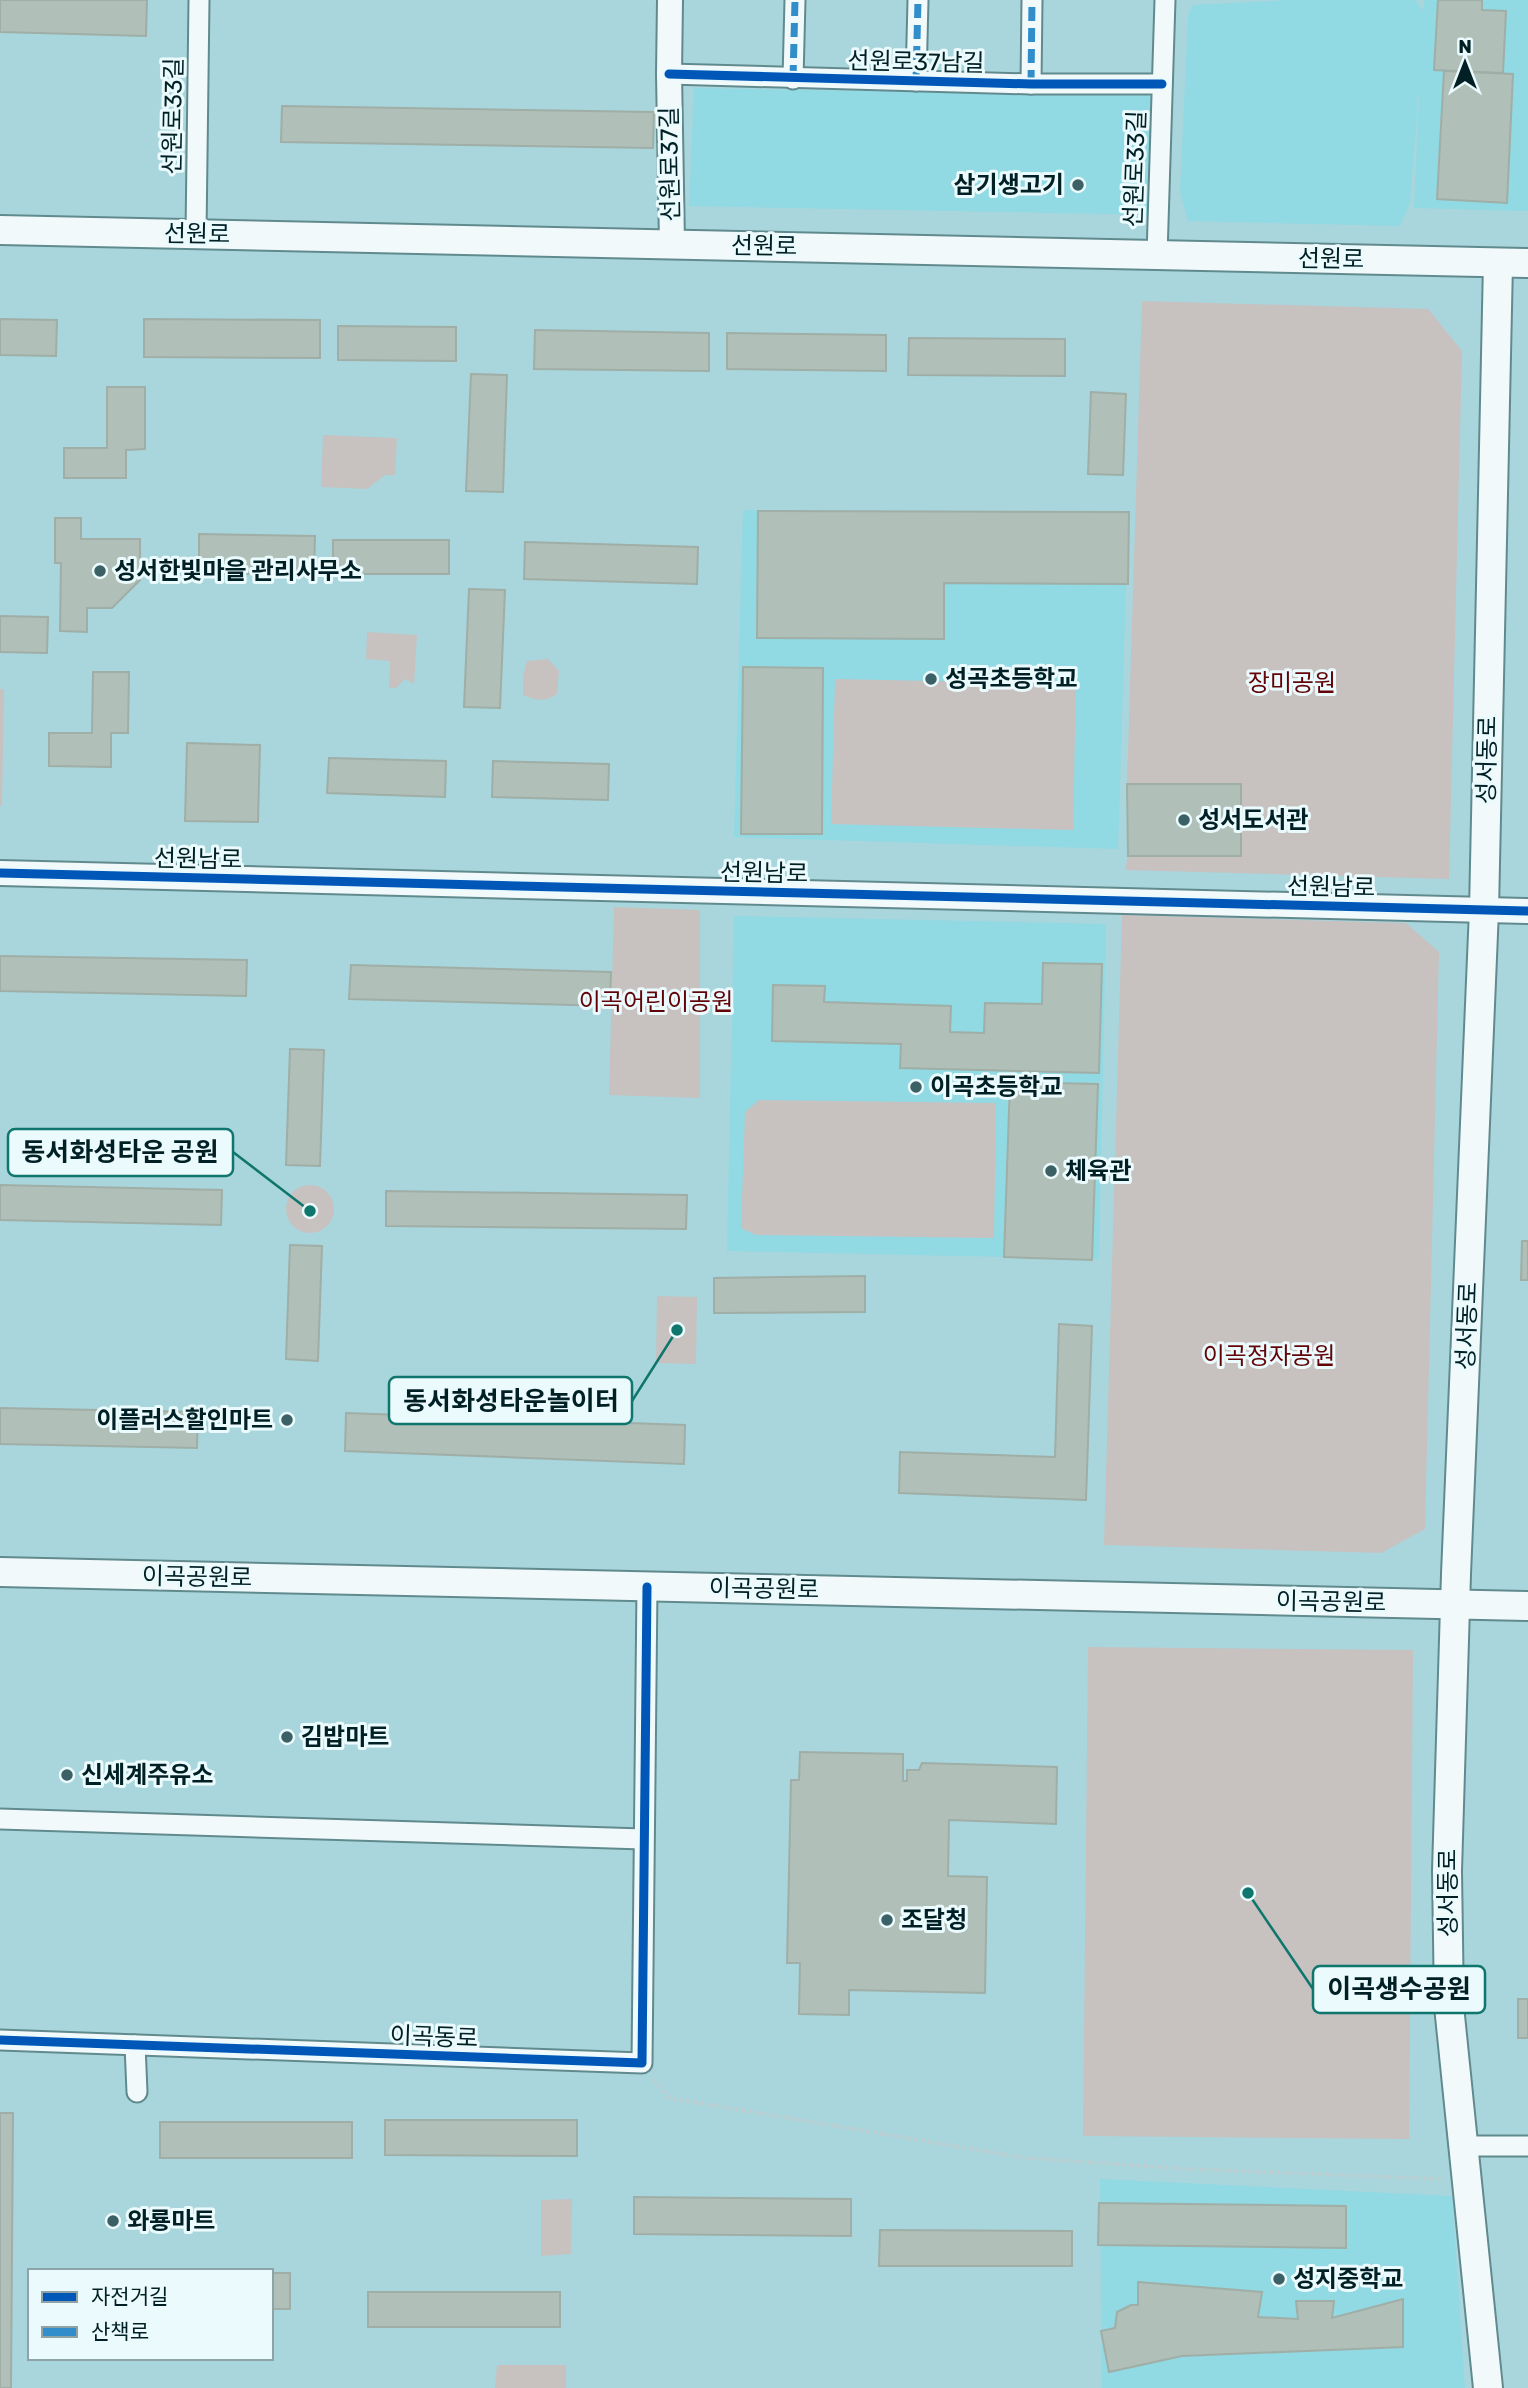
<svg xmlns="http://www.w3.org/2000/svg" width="1528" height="2388" font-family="Rubik,'Noto Sans KR',sans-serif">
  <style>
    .built { fill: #91d9e3 }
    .green { fill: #c7c1c0 }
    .building { fill: #b0bfb7; stroke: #9faea6; stroke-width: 2 }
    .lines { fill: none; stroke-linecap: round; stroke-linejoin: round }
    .minor-casing { stroke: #618a8e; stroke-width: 23 }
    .tertiary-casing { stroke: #618a8e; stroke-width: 28 }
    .secondary-casing { stroke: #618a8e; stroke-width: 32 }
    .path { stroke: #beccce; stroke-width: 3.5; stroke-dasharray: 3.5 3.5; stroke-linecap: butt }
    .minor { stroke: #f2f9fa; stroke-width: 19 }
    .tertiary { stroke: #f2f9fa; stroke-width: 24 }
    .secondary { stroke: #f2f9fa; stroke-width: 28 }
    .quiet { stroke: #328ecb; stroke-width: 7; stroke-dasharray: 14 7; stroke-linecap: butt }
    .cycleway-casing { stroke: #ebfafc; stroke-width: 13 }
    .cycleway { stroke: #0057b8; stroke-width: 9 }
    .poi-dot { fill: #3b6065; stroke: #ebfafc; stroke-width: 2.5 }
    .labels { text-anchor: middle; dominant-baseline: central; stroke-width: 6; stroke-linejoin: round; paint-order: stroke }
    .street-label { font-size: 24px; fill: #002025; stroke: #ebfafc }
    .poi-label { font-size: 24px; font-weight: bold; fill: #002025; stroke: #ebfafc; text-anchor: start }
    .park-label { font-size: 24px; fill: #620407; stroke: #ebfafc }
    .leader { fill: none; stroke: #0f766e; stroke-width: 2.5 }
    .callout-dot { fill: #0f766e; stroke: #ebfafc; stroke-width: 2.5 }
    .callout { fill: #ebfafc; stroke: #0f766e; stroke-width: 2.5 }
    .callout-label { font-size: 26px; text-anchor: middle; font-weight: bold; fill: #002025 }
  </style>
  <rect width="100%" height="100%" fill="#a9d6dc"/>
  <g class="built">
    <path d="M1289,0H1415L1423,11L1424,0H1528V211L1414,208L1420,76L1410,203L1400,226L1188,221L1180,192L1188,17L1192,5Z"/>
    <path d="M694,88L1166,96L1160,215L689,206Z"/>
    <path d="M743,510L1128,521L1118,849L734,837Z"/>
    <path d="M734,916L1106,924L1099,1259L727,1251Z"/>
    <path d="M1100,2179L1452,2196L1465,2388H1102Z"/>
  </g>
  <g class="green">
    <path d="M1142,301L1428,309L1462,351L1449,879L1125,870L1128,856L1127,784Z"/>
    <path d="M323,435L397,438L395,475H385L367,489L321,487Z"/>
    <path d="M367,632L417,635L414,684L405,679L396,688H389L390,661L366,659Z"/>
    <path d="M548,659L559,671L557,694C546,702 536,701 523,695V676L527,661Z"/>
    <path d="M835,679L1076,684L1073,830L831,824Z"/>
    <path d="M0,689H4L2,806H0Z"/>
    <path d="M614,907L700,910V1098L609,1095Z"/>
    <path d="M1122,915L1406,923L1439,952L1425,1529L1381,1553L1104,1545Z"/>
    <path d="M759,1100L996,1103L994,1238L756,1235L741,1228L745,1112Z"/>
    <circle cx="310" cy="1209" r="24"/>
    <path d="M657,1296L697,1297L696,1364L656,1363Z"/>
    <path d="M1088,1647L1413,1650L1409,2139L1083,2136Z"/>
    <path d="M572,2199L571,2254L541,2256V2200Z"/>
    <path d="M497,2365H566V2388H495Z"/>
  </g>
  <g class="building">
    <path d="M0,0H147L146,36L0,32Z"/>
    <path d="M1438,0H1482V10L1506,11L1503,73L1434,70Z"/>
    <path d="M1444,71L1513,74L1507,203L1437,199Z"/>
    <path d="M282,106L654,112L653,148L281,142Z"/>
    <path d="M0,319L57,320L56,356L0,355Z"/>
    <path d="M144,319L320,320V358L144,357Z"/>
    <path d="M338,326L456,327V361L338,360Z"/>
    <path d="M535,330L709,333V371L534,369Z"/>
    <path d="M727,333L886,335V371L727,369Z"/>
    <path d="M909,338L1065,339V376L908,375Z"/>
    <path d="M471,374L507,375L503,492L466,491Z"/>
    <path d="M107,387H145V449L126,450V478H64V448H107Z"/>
    <path d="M1091,392L1126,394L1123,475L1088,474Z"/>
    <path d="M758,511L1129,512L1128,584L944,583V639L757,638Z"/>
    <path d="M55,518H81V539H140V580L112,608H87V632L60,631L61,563H55Z"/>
    <path d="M199,534L315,536L314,575L199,573Z"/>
    <rect x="333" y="540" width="116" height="34"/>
    <path d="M525,542L698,547L697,584L524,579Z"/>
    <path d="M469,589L505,590L500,708L464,707Z"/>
    <path d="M0,616L48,617L47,653L0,652Z"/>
    <path d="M743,667L823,668L822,834H741Z"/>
    <path d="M93,672H129L128,733H111V767L49,766V733H92Z"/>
    <path d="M187,743L260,745L258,822L185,821Z"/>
    <path d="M329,758L446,761L445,797L327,793Z"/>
    <path d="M493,761L609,764L608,800L492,797Z"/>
    <path d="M1127,784H1241V856H1128Z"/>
    <path d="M0,956L247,960L246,996L0,991Z"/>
    <path d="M1043,963L1102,964L1099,1073L900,1068L901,1044L772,1041L773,985L825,986L824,1002L951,1006L950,1032L984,1033L985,1003L1042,1004Z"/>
    <path d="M351,965L611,972L610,1006L349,999Z"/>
    <path d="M290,1049L324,1050L320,1166L286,1165Z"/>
    <path d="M1010,1082L1098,1084L1092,1260L1004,1257Z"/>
    <path d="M0,1185L222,1190L221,1225L0,1220Z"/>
    <path d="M386,1191L687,1195L686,1229L386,1226Z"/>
    <path d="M1522,1241H1528V1280H1521Z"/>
    <path d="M290,1245L322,1246L318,1361L286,1359Z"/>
    <path d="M865,1276V1312L714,1313V1278Z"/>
    <path d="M1059,1324L1092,1326L1086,1500L899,1493L900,1452L1055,1457Z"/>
    <path d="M0,1408L198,1412L197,1448L0,1444Z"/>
    <path d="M346,1413L685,1425L684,1464L345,1451Z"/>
    <path d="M800,1752L903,1754V1781H907V1770H919L922,1763L1057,1767L1056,1824L949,1820L948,1876L987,1877L985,1993L849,1990V2015L799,2014L800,1963H787L791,1780H799Z"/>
    <rect x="1518" y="1999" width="10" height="39"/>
    <path d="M0,2113H13L11,2388H0Z"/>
    <path d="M385,2120H577V2156L385,2155Z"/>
    <rect x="160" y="2122" width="192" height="36"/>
    <path d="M634,2197L851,2199V2236L634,2234Z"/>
    <path d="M1099,2203L1346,2206V2248L1098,2245Z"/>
    <path d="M880,2230L1072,2231V2266H879Z"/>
    <rect x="271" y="2273" width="19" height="36"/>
    <path d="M1138,2282L1262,2292L1258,2317L1298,2319L1296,2301H1334L1332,2318L1403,2299V2347L1182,2356L1109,2372L1101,2331L1115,2328L1117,2312L1131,2305H1138Z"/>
    <rect x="368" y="2292" width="192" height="35"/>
  </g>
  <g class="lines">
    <defs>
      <g id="minor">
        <path d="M669,74L1031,84H1162"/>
        <path d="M793,79L795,0"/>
        <path d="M916,81L918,0"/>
        <path d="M1031,84L1032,0"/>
        <path d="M196,234L199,0"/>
        <path d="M1157,255L1165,0"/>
        <path d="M0,1819L643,1839"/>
        <path d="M0,2040L642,2063L647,1587"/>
        <path d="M135,2045L137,2092"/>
        <path d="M1463,2146H1528"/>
      </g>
      <g id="tertiary">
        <path d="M670,0L669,74L672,244"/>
        <path d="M0,873L1528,911"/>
      </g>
      <g id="secondary">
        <path d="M0,230L1528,263"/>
        <path d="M0,1572L1528,1606"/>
        <path d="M1488,2388L1449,2006L1447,1871L1456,1574L1484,910L1498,263"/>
      </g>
    </defs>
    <use href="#minor" class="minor-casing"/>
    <use href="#tertiary" class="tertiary-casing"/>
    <use href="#secondary" class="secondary-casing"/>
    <path class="path" d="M654,2079L669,2098L1026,2158L1189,2169L1443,2179"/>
    <use href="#minor" class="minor"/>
    <use href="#tertiary" class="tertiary"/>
    <use href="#secondary" class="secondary"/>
    <g class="quiet">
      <path d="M793,79L795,0"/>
      <path d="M916,81L918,0"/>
      <path d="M1031,84L1032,0"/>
    </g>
    <defs>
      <g id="cycleway">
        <path d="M669,74L1031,84H1162"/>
        <path d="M0,873L1528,911"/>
        <path d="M0,2040L642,2063L647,1587"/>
      </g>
    </defs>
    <use href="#cycleway" class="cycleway-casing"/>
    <use href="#cycleway" class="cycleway"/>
  </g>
  <g class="poi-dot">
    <circle cx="1078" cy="185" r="7"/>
    <circle cx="100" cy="571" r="7"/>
    <circle cx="931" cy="679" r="7"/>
    <circle cx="1184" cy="820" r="7"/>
    <circle cx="916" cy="1087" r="7"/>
    <circle cx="1051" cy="1171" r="7"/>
    <circle cx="287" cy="1420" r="7"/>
    <circle cx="287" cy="1737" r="7"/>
    <circle cx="67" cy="1775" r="7"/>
    <circle cx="887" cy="1920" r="7"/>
    <circle cx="113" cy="2221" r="7"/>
    <circle cx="1279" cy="2279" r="7"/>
  </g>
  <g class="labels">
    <g class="street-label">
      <text transform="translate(916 62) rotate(1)">선원로37남길</text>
      <text transform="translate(173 116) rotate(-89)">선원로33길</text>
      <text transform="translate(670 164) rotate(-91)">선원로37길</text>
      <text transform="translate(1135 169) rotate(-88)">선원로33길</text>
      <text transform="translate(197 234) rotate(1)">선원로</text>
      <text transform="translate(764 246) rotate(1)">선원로</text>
      <text transform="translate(1331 259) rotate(1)">선원로</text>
      <text transform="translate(1487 760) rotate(-89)">성서동로</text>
      <text transform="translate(198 859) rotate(1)">선원남로</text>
      <text transform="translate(764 873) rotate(1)">선원남로</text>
      <text transform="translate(1331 887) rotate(1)">선원남로</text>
      <text transform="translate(1467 1326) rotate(-88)">성서동로</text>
      <text transform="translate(197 1577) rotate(1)">이곡공원로</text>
      <text transform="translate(764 1589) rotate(1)">이곡공원로</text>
      <text transform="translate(1331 1602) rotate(1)">이곡공원로</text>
      <text transform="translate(1448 1893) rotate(-90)">성서동로</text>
      <text transform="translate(434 2037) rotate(2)">이곡동로</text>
    </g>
    <g class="poi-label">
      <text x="1064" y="185" text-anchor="end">삼기생고기</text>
      <text x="114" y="571">성서한빛마을 관리사무소</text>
      <text x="945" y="679">성곡초등학교</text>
      <text x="1198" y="820">성서도서관</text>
      <text x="930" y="1087">이곡초등학교</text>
      <text x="1065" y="1171">체육관</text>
      <text x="273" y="1420" text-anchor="end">이플러스할인마트</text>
      <text x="301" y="1737">김밥마트</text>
      <text x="81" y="1775">신세계주유소</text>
      <text x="901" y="1920">조달청</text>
      <text x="127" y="2221">와룡마트</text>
      <text x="1293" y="2279">성지중학교</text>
    </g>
    <g class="park-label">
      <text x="1292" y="683">장미공원</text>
      <text x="656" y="1002">이곡어린이공원</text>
      <text x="1269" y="1356">이곡정자공원</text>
    </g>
  </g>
  <path class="leader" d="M310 1211L233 1152M677 1330L632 1401M1248 1893L1313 1989"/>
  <g class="callout-dot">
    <circle cx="310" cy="1211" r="7"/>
    <circle cx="677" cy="1330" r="7"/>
    <circle cx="1248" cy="1893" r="7"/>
  </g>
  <g class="callout">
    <rect x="8" y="1129" width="225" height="47" rx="7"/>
    <rect x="389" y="1377" width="243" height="47" rx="7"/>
    <rect x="1313" y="1966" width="172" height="47" rx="7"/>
  </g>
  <g class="callout-label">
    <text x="120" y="1161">동서화성타운 공원</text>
    <text x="511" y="1410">동서화성타운놀이터</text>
    <text x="1399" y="1998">이곡생수공원</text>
  </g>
  <rect x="28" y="2269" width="245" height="91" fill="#ebfafc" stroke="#8da3a6" stroke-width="2"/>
  <rect x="42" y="2292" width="35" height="10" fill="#0057b8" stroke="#8da3a6" stroke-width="2"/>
  <text x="91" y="2304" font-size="21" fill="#002025">자전거길</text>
  <rect x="42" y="2327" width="35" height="10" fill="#328ecb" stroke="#8da3a6" stroke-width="2"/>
  <text x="91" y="2339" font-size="21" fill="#002025">산책로</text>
  <g transform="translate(1465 63)" stroke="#ebfafc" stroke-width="5" paint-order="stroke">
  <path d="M0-5L12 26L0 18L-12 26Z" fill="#002025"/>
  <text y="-10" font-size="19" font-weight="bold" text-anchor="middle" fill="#002025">N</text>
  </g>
</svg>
